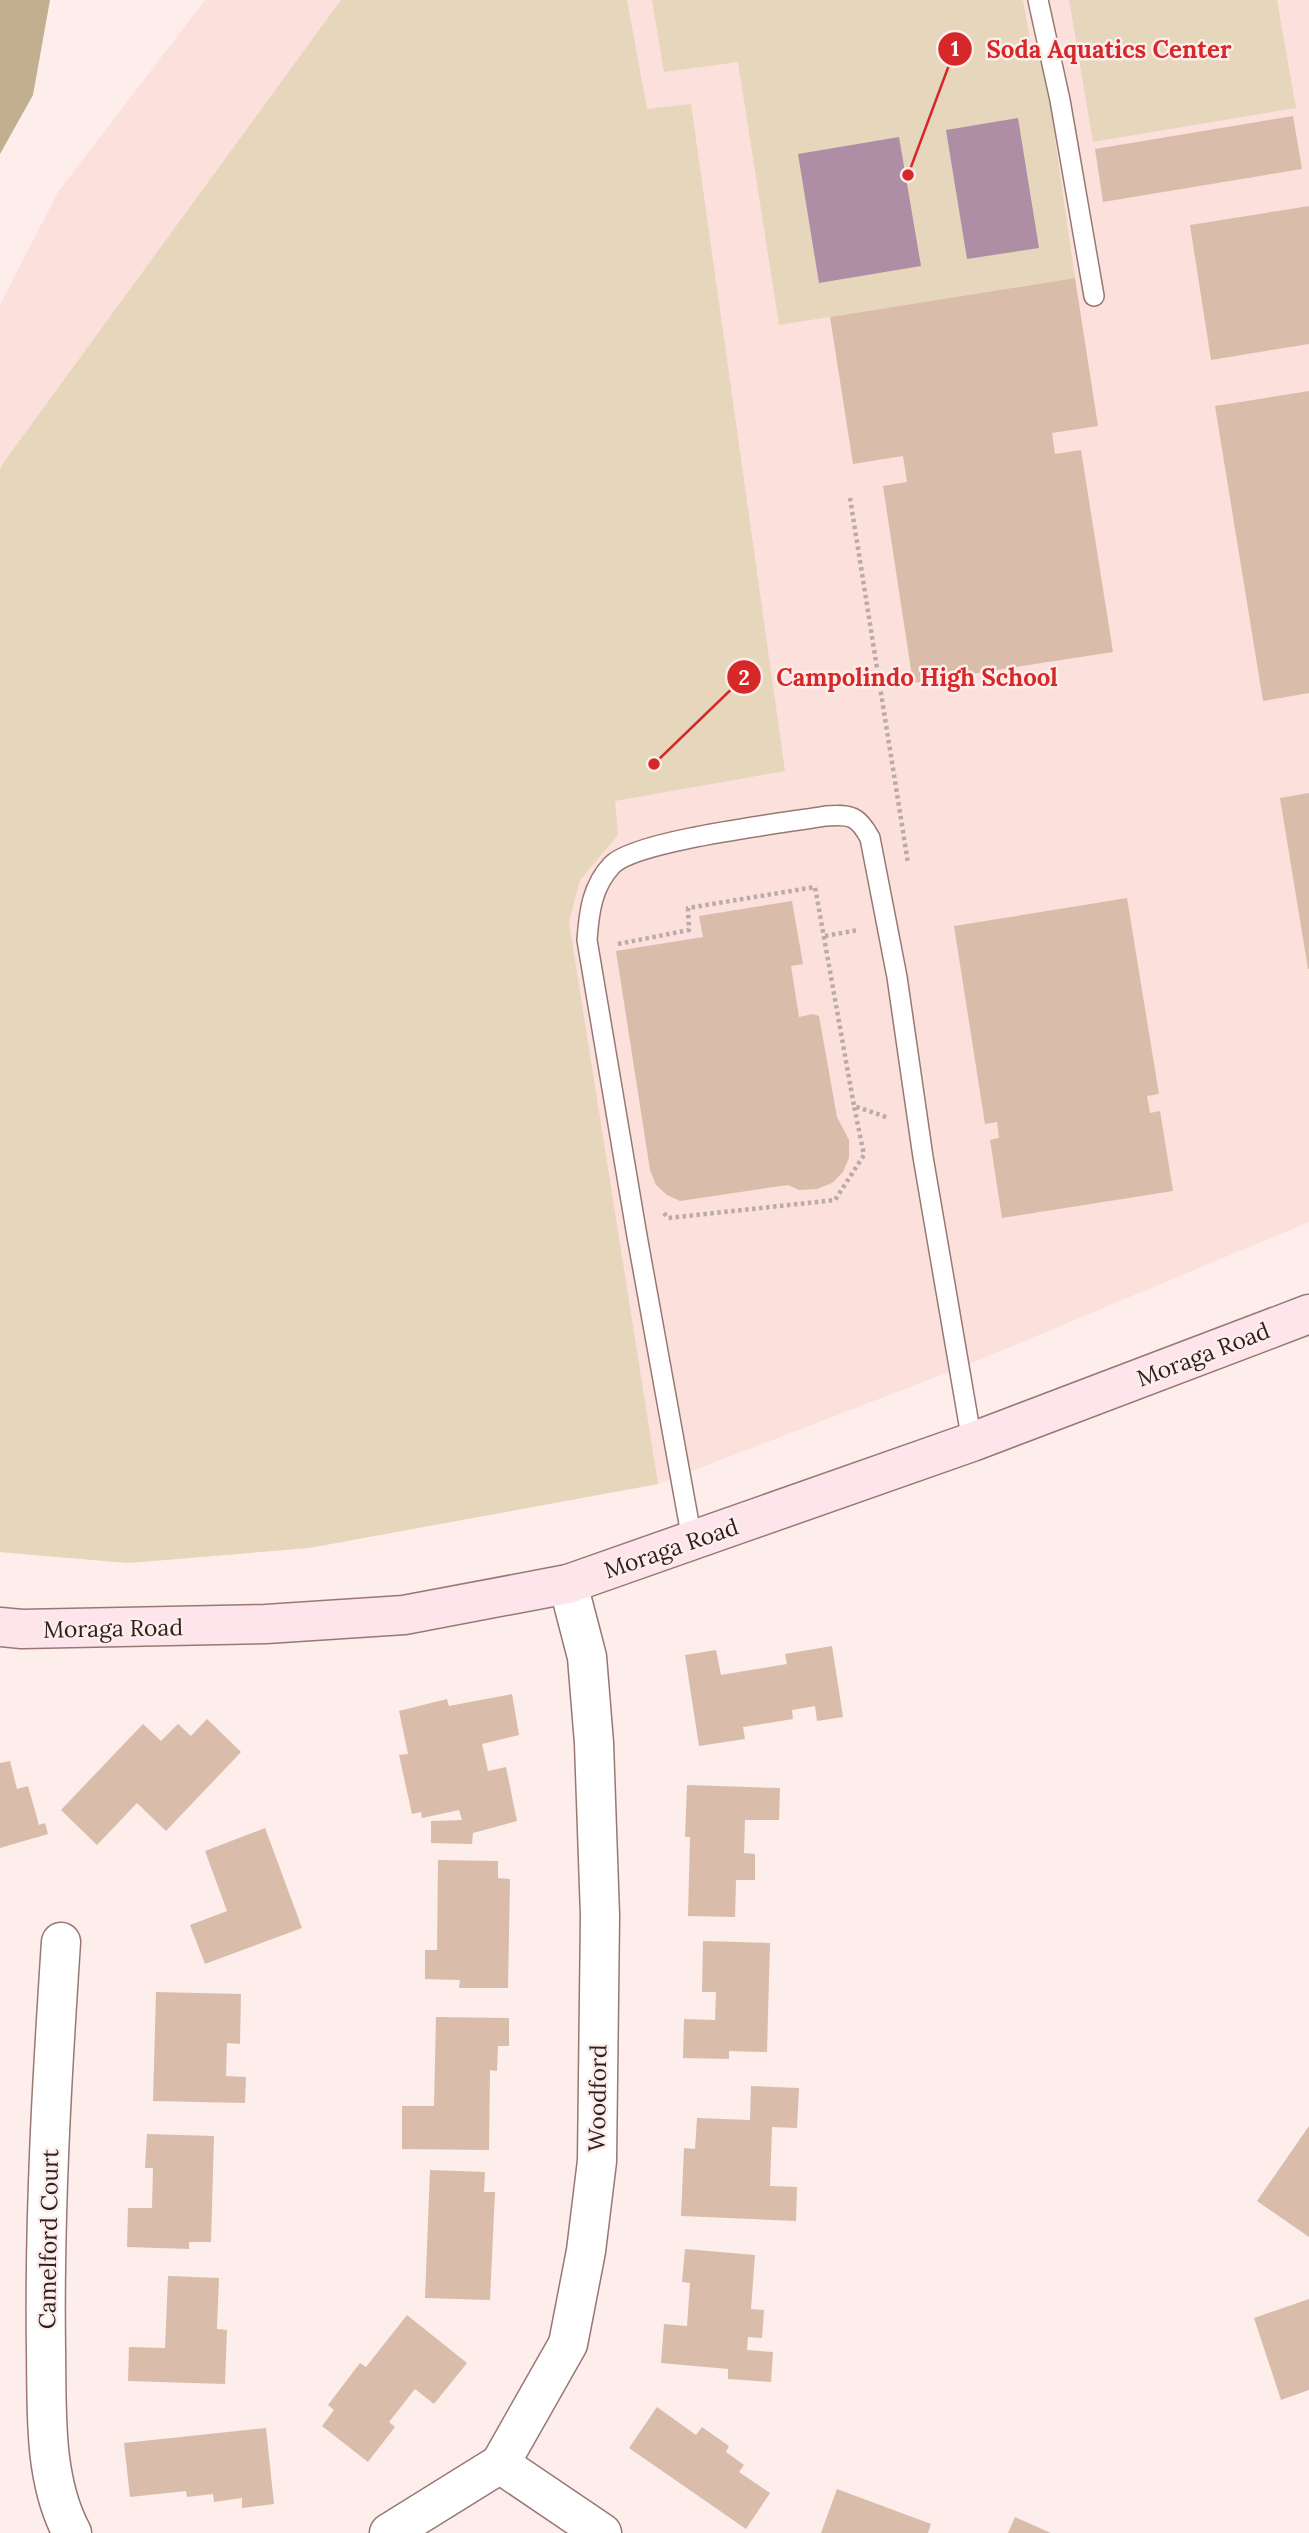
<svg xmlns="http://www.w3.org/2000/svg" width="1309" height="2533" font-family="Lora,serif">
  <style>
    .built { fill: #fce0dc }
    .green { fill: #e6d6bc }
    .forest { fill: #c2af8f }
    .water { fill: #ad8ea5 }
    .building { fill: #dabcaa }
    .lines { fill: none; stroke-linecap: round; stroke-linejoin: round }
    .service-casing { stroke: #997873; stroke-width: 22 }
    .minor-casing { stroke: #997873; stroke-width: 41 }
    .secondary-casing { stroke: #997873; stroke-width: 41 }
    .path { stroke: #baaba9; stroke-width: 4.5; stroke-dasharray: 3.5 3.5; stroke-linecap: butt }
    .service { stroke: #fff; stroke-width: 19 }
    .minor { stroke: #fff; stroke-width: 38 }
    .secondary { stroke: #fde5eb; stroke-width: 38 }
    .labels { text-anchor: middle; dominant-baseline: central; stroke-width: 5; stroke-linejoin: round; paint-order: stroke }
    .street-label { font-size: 23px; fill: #2c1f1d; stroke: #fdedeb }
    .leader { fill: none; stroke: #d62828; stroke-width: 2.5 }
    .callout-dot { fill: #d62828; stroke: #fdedeb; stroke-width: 2.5 }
    .mark-label { font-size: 21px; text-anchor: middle; font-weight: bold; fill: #fff }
    .callout-label { font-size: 24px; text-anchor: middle; font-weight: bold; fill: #d62828; stroke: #fdedeb; stroke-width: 5; stroke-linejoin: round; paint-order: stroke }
  </style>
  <rect width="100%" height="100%" fill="#fdedeb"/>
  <path class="built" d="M205,0H1309V1222L967,1365L658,1484L309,1548L128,1563L0,1552V305L58,192Z"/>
  <g class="green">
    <path d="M341,0H627L647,109L691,104L785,771L615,801L618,835L580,880L569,922L658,1484L309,1548L128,1563L0,1552V470L4,462Z"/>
    <path d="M652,0H1023L1033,57L1043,56L1075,278L779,325L738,62L664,72Z"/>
    <path d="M1069,0H1277L1296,108L1093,142Z"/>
  </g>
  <path class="forest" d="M0,0H50L33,95L0,154Z"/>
  <g class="water">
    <path d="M1018,118L1039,248L967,259L946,130Z"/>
    <path d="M899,137L921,266L819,283L798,154Z"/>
  </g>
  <g class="building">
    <path d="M1293,116L1302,169L1103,202L1095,149Z"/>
    <path d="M1309,206V344L1211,360L1190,225Z"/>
    <path d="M1075,278L1098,426L1052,433L1055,454L1081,450L1113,652L913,683L883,486L907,482L903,456L853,464L830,317Z"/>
    <path d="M1309,391V693L1263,701L1215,406Z"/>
    <path d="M1309,793V969H1308L1280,798Z"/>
    <path d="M1127,898L1159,1094L1147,1096L1150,1113L1160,1111L1173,1191L1002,1218L990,1140L999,1138L997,1122L985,1124L954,926Z"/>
    <path d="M792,901L803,964L791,966L799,1017L813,1014L819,1016L837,1117L849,1140V1158L843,1172L832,1183L817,1189L799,1190L788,1185L680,1201L667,1195L656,1185L650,1170L616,951L703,937L699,916Z"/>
    <path d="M832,1646L843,1717L817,1721L815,1706L792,1710L793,1719L743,1727L745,1739L699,1746L685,1655L716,1650L721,1675L787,1664L785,1654Z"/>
    <path d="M512,1694L519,1735L482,1744L488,1771L506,1767L517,1821L473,1833L472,1844L431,1843V1821L462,1820L459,1810L422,1818L421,1812L412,1814L399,1755L408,1754L399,1711L447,1699L449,1706Z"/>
    <path d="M207,1719L241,1752L166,1831L137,1803L97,1845L61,1810L143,1724L161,1741L178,1724L191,1736Z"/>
    <path d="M10,1761L17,1789L28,1786L39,1825L45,1823L48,1834L0,1848V1763Z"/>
    <path d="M687,1785L780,1788L779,1820H745L744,1853L755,1854V1880H736L735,1917L688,1916L690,1837H685Z"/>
    <path d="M265,1828L302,1928L205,1964L190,1925L227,1911L205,1851Z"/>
    <path d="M438,1860L498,1861V1878L510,1879L508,1988H459L460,1980L425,1979V1950H437Z"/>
    <path d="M703,1941L770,1943L767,2052L729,2051V2059L683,2058L684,2019L715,2020L716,1992H702Z"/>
    <path d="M156,1992L241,1994L240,2044L227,2043L226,2076L246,2077L245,2103L153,2101Z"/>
    <path d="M436,2017L509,2018V2046H498L497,2071L490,2070L489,2150L402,2149V2106H434Z"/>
    <path d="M751,2086L799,2088L797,2128L772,2127L770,2186L797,2187L796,2221L681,2216L684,2148L695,2149L697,2118L750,2120Z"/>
    <path d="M1309,2126V2237L1257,2201Z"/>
    <path d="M147,2134L214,2136L211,2242H189V2249L127,2247L128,2208H152L153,2168H145Z"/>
    <path d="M430,2170L485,2172L484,2192H495L490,2300L425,2298Z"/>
    <path d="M685,2249L755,2255L751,2309L764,2310L762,2338L748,2337L747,2350L773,2352L771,2382L728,2379V2369L661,2363L664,2324L687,2326L690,2283L682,2282Z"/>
    <path d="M168,2276L219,2278L217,2329L227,2330L225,2384L128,2381L129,2347L165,2348Z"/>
    <path d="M1309,2299V2390L1281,2400L1254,2318Z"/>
    <path d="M407,2315L467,2363L434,2404L415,2389L389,2422L395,2427L368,2462L322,2426L334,2410L328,2405L360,2363L366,2367Z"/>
    <path d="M657,2407L696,2435L702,2427L729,2446L726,2452L744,2465L739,2472L770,2493L746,2529L629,2448Z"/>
    <path d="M266,2428L274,2504L242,2508V2498L214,2502L213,2494L187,2497L186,2491L130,2497L124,2443Z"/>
    <path d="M837,2489L931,2524L928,2533H821Z"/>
    <path d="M1015,2517L1051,2533H1008Z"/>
  </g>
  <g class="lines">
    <defs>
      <g id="service">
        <path d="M1038,0L1060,100L1094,296"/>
        <path d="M692,1540L637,1236L587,940C589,912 592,886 612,865C636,840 785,823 826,816C851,814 858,816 870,838L897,977L923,1157L972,1442"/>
      </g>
      <g id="minor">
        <path d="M61,1942C52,2078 44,2215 46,2351C47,2410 43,2479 72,2533"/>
        <path d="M500,2464L602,2533"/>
        <path d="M389,2533L500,2464L568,2344L586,2251L597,2161L600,1916L594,1743L587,1657L568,1584"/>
      </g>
      <path id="secondary" d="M0,1627L22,1629L266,1624L404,1615L568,1584L972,1442L1309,1314"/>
    </defs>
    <use href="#service" class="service-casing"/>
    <use href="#minor" class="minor-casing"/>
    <use href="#secondary" class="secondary-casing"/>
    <g class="path">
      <path d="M850,498L908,863"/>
      <path d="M825,936L858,930"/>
      <path d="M618,944L689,930L688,908L815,887L854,1106L889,1118"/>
      <path d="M664,1213L668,1218L835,1200L864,1155L854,1106"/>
    </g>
    <use href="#service" class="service"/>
    <use href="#minor" class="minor"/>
    <use href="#secondary" class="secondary"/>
  </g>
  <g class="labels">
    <g class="street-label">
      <text transform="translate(1203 1354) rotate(-21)">Moraga Road</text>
      <text transform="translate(671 1548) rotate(-19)">Moraga Road</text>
      <text transform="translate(113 1628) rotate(-1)">Moraga Road</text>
      <text transform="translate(597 2098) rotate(-89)">Woodford</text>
      <text transform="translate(48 2239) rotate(-89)">Camelford Court</text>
    </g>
  </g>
  <path class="leader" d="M908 175L955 49M654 764L744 677"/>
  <g class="callout-dot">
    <circle cx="908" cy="175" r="7"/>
    <circle cx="654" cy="764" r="7"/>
    <circle cx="955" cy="49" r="18"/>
    <circle cx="744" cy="677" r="18"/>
  </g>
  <g class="mark-label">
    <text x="955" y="56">1</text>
    <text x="744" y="685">2</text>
  </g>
  <g class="callout-label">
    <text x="1109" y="58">Soda Aquatics Center</text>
    <text x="917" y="686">Campolindo High School</text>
  </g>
</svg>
